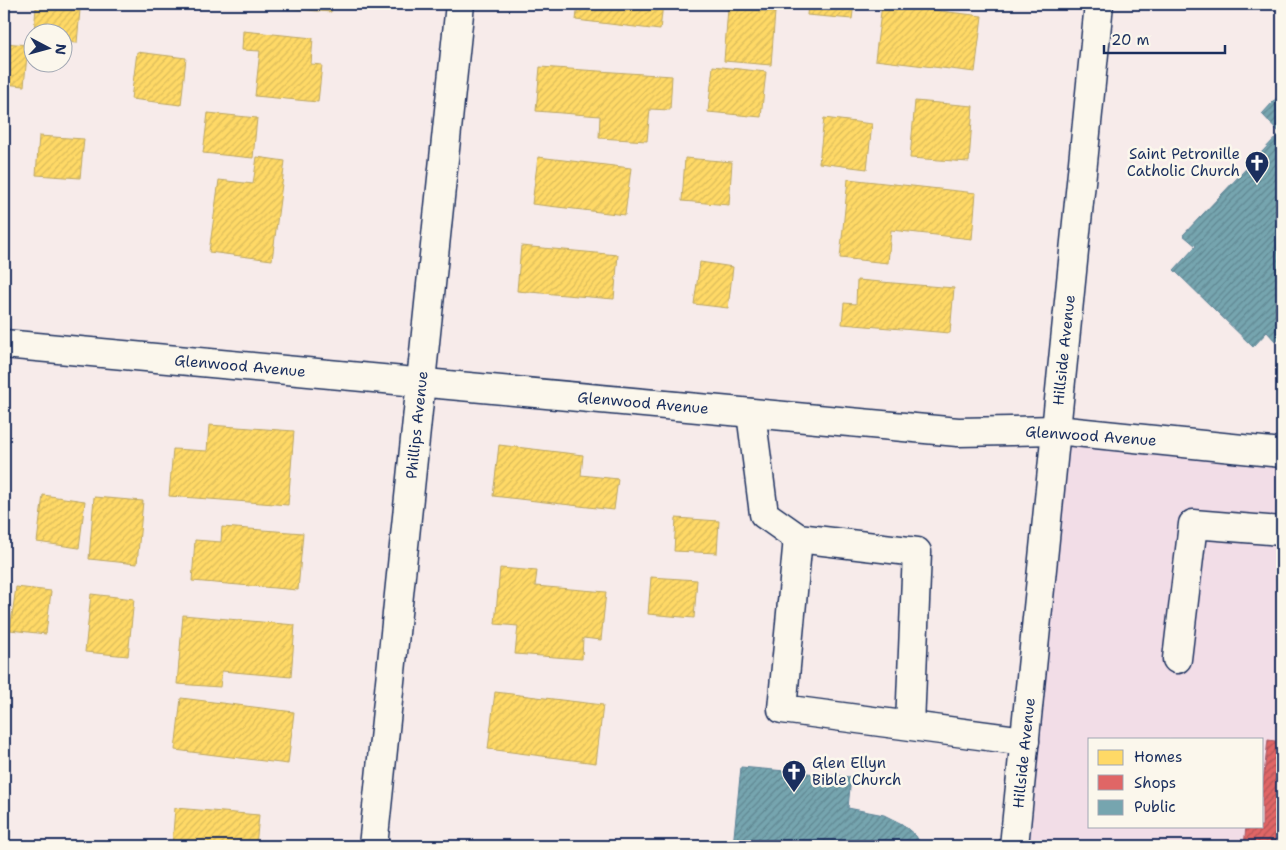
<svg xmlns="http://www.w3.org/2000/svg" width="1286" height="850" font-family="'Shantell Sans',sans-serif">
  <style>
    .built { fill: #f2dde7; fill-rule: evenodd }
    .homes { fill: url(#homes-hatch); stroke: #bba664 }
    .shops { fill: url(#shops-hatch); stroke: #a55664 }
    .public { fill: url(#public-hatch); stroke: #5b8297 }
    .lines { fill: none; stroke-linecap: round; stroke-linejoin: round }
    .minor-casing { stroke: #1b2f5e; stroke-width: 31 }
    .minor { stroke: #fbf7ec; stroke-width: 28 }
    .labels { text-anchor: middle; dominant-baseline: central; stroke-width: 5; stroke-linejoin: round; paint-order: stroke }
    .poi-label { font-size: 15px; fill: #1b2f5e; stroke: #fbf7ec; text-anchor: end }
    .street-label { font-size: 15px; fill: #1b2f5e; stroke: #fbf7ec }
  </style>
  <defs>
    <pattern id="homes-hatch" width="6" height="6" patternUnits="userSpaceOnUse" patternTransform="scale(1.25)"><rect width="6" height="6" fill="#ffd966"/><path d="M-1 1l2-2M0 6l6-6M5 7l2-2" fill="none" stroke="#dabb5b"/></pattern>
    <pattern id="shops-hatch" width="6" height="6" patternUnits="userSpaceOnUse" patternTransform="scale(1.25)"><rect width="6" height="6" fill="#e06666"/><path d="M-1 1l2-2M0 6l6-6M5 7l2-2" fill="none" stroke="#b55457"/></pattern>
    <pattern id="public-hatch" width="6" height="6" patternUnits="userSpaceOnUse" patternTransform="scale(1.25)"><rect width="6" height="6" fill="#76a5af"/><path d="M-1 1l2-2M0 6l6-6M5 7l2-2" fill="none" stroke="#608792"/></pattern>
  </defs>
  <rect width="100%" height="100%" fill="#f7ebea"/>
  <filter id="ink" filterUnits="userSpaceOnUse"><feTurbulence type="fractalNoise" baseFrequency=".02" numOctaves="2"/><feDisplacementMap in="SourceGraphic" scale="10" xChannelSelector="R" yChannelSelector="G"/><feConvolveMatrix kernelMatrix="1 2 1 2 8 2 1 2 1" color-interpolation-filters="sRGB"/></filter>
  <g filter="url(#ink)">
    <path class="built" d="M1067,442L1282,464V846H1027ZM1090,739H1262V826H1090Z"/>
    <g class="homes">
      <path d="M233,4H332L331,12Z"/>
      <path d="M578,4H663L660,30L576,20Z"/>
      <path d="M808,4H854L852,19L807,15Z"/>
      <path d="M882,4L982,16L975,72L875,60Z"/>
      <path d="M36,7L80,10L77,43L62,42V32H34Z"/>
      <path d="M728,8L775,12L771,65L724,61Z"/>
      <path d="M243,31L313,38L311,64L322,65L318,102L255,96L260,51L242,50Z"/>
      <path d="M4,43L28,45L24,86L4,84Z"/>
      <path d="M137,52L186,58L181,105L131,99Z"/>
      <path d="M713,66L766,72L761,117L708,112Z"/>
      <path d="M540,67L672,76L670,110L650,109L647,141L599,138L600,116L536,111Z"/>
      <path d="M915,101L973,106L969,162L910,158Z"/>
      <path d="M208,113L257,118L253,158L203,153Z"/>
      <path d="M824,118L872,124L867,169L819,163Z"/>
      <path d="M39,136L84,139L80,178L36,175Z"/>
      <path d="M257,157L285,161L272,260L209,252L219,180L253,184Z"/>
      <path d="M538,157L631,168L625,215L532,204Z"/>
      <path d="M685,158L732,162L729,205L682,201Z"/>
      <path d="M848,179L976,193L972,239L891,230L888,263L840,258Z"/>
      <path d="M521,246L618,255L614,299L517,291Z"/>
      <path d="M700,262L733,267L728,308L694,304Z"/>
      <path d="M857,280L954,288L950,333L842,324L844,303L856,304Z"/>
      <path d="M209,425L294,431L288,505L169,496L173,449L207,451Z"/>
      <path d="M499,445L583,455L581,475L618,479L614,510L493,496Z"/>
      <path d="M43,495L85,501L79,548L37,542Z"/>
      <path d="M94,497L143,501L137,564L89,559Z"/>
      <path d="M676,518L719,521L717,553L674,551Z"/>
      <path d="M222,527L303,533L298,590L192,581L195,540L221,542Z"/>
      <path d="M500,568L537,571L535,586L606,592L601,640L583,638L582,659L515,654L518,626L495,624Z"/>
      <path d="M651,577L697,580L694,618L648,614Z"/>
      <path d="M16,587L51,591L46,634L10,630Z"/>
      <path d="M91,594L134,599L128,656L85,652Z"/>
      <path d="M183,615L295,625L291,677L222,671L220,687L177,684Z"/>
      <path d="M495,692L603,705L596,763L488,749Z"/>
      <path d="M181,698L294,712L288,764L175,750Z"/>
      <path d="M175,808L259,815L256,846H172Z"/>
    </g>
    <path class="shops" d="M1268,740L1282,742V846H1244L1246,826H1262V791Z"/>
    <g class="public">
      <path d="M1282,92V335L1276,342L1267,332L1253,347L1174,270L1196,246L1183,235L1280,133L1262,114Z"/>
      <path d="M741,767L851,777L848,808L884,815L902,824L916,836L922,846H733Z"/>
    </g>
    <g class="lines">
      <defs>
        <g id="minor">
          <path d="M4,344L958,432L1056,430L1282,453"/>
          <path d="M751,413L764,514L798,538L917,552L910,725"/>
          <path d="M798,538L782,709L1025,741"/>
          <path d="M1177,659L1193,524L1282,531"/>
          <path d="M373,846L460,4"/>
          <path d="M1014,846L1099,4"/>
        </g>
      </defs>
      <use href="#minor" class="minor-casing"/>
      <use href="#minor" class="minor"/>
    </g>
  </g>
  <defs>
    <symbol id="church-pin" viewBox="-11 -11 22 30"><path d="M0 17L-7.5 6A9.5 9.5 0 1 1 7.5 6Z" fill="#1b2f5e" stroke="#fbf7ec"/><path d="M-1.2-6h2.4v3.5h3.3v2.4h-3.3V6h-2.4V-.1h-3.3v-2.4h3.3Z" fill="#fff"/></symbol>
  </defs>
  <g fill-rule="evenodd">
    <use href="#church-pin" x="1243" y="149" width="28" height="38"/>
    <use href="#church-pin" x="780" y="758" width="28" height="38"/>
  </g>
  <g class="labels">
    <g class="poi-label">
      <text x="1240" y="154">Saint Petronille<tspan x="1240" dy="17">Catholic Church</tspan></text>
      <text x="812" y="763" text-anchor="start">Glen Ellyn<tspan x="812" dy="17">Bible Church</tspan></text>
    </g>
    <g class="street-label">
      <text transform="translate(1064 350) rotate(-84)">Hillside Avenue</text>
      <text transform="translate(240 366) rotate(5)">Glenwood Avenue</text>
      <text transform="translate(643 403) rotate(5)">Glenwood Avenue</text>
      <text transform="translate(417 425) rotate(-84)">Phillips Avenue</text>
      <text transform="translate(1091 436) rotate(4)">Glenwood Avenue</text>
      <text transform="translate(1024 753) rotate(-84)">Hillside Avenue</text>
    </g>
  </g>
  <rect width="1286" height="850" fill="none" stroke="#fbf7ec" stroke-width="20"/>
  <rect x="10" y="10" width="1266" height="830" fill="none" stroke="#1b2f5e" stroke-width="2" filter="url(#ink)"/>
  <rect x="1088" y="738" width="175" height="90" fill="#fbf7ec" stroke="#a1a7b3"/>
  <rect x="1098" y="750" width="25" height="15" fill="#ffd966" stroke="#a1a7b3"/>
  <text x="1134" y="762" font-size="15" fill="#1b2f5e">Homes</text>
  <rect x="1098" y="775" width="25" height="15" fill="#e06666" stroke="#a1a7b3"/>
  <text x="1134" y="788" font-size="15" fill="#1b2f5e">Shops</text>
  <rect x="1098" y="800" width="25" height="15" fill="#76a5af" stroke="#a1a7b3"/>
  <text x="1134" y="812" font-size="15" fill="#1b2f5e">Public</text>
  <g transform="translate(48 48) rotate(96)"><circle r="24" fill="#fbf7ec" stroke="#a1a7b3"/>
  <path d="M0-4L9 19L0 12L-9 19Z" fill="#1b2f5e"/>
  <text y="-8" font-size="14" font-weight="bold" text-anchor="middle" fill="#1b2f5e">N</text>
  </g>
  <path d="M1104 45v8h121v-8" fill="none" stroke="#1b2f5e" stroke-width="2.5"/>
  <text x="1111" y="45" font-size="15" fill="#1b2f5e" stroke="#fbf7ec" stroke-width="4" paint-order="stroke">20 m</text>
</svg>
